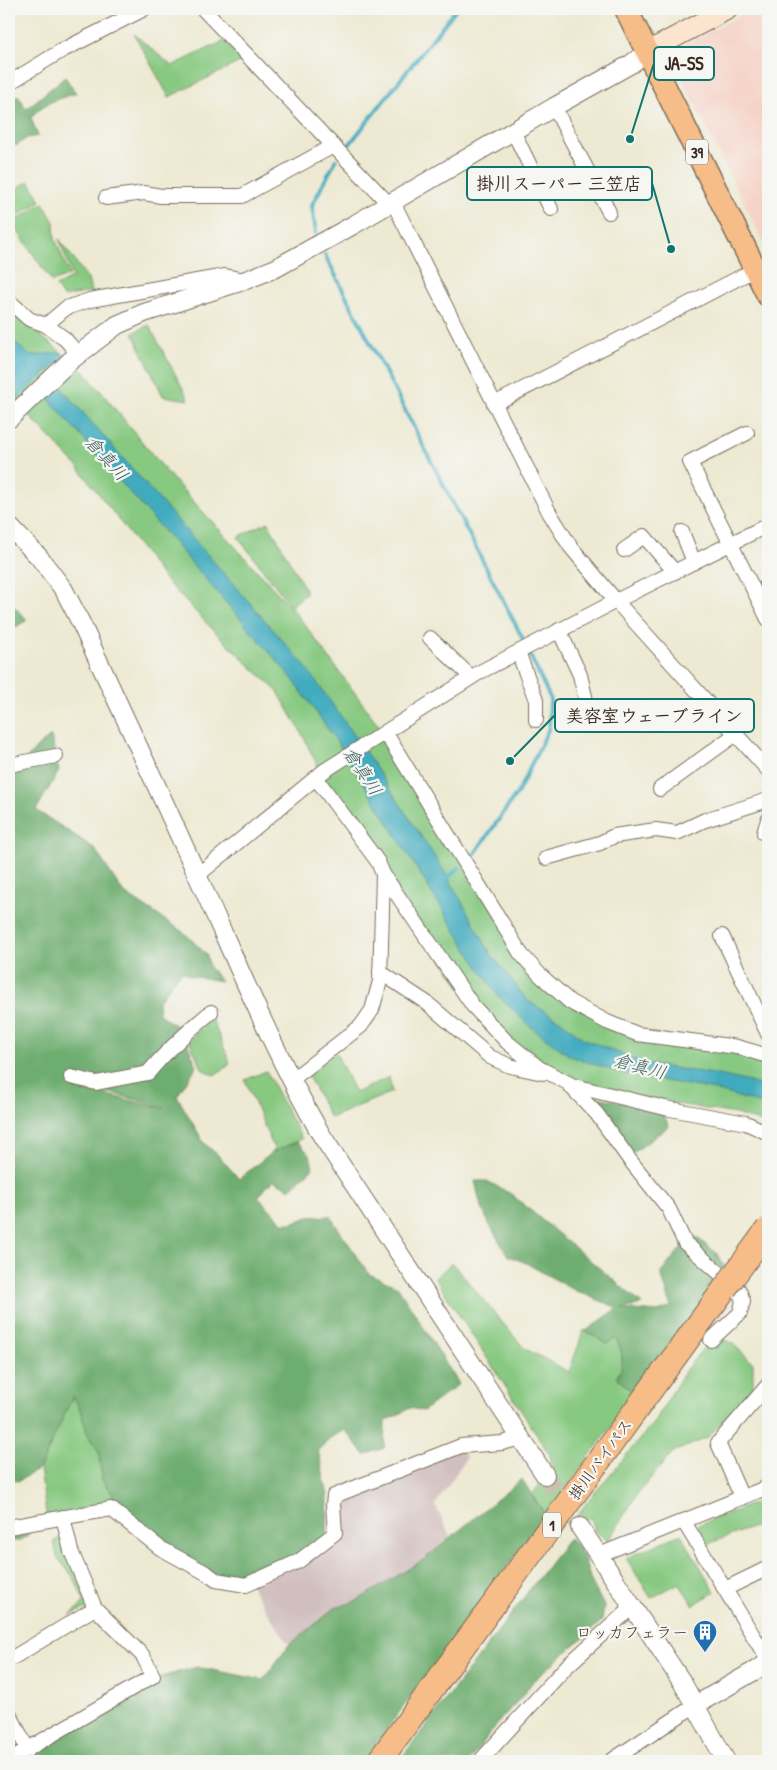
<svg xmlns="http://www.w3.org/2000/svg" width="777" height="1770" font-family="'Patrick Hand','Klee One',sans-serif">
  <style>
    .built { fill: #f6d1c5 }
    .industrial { fill: #d1bfbf }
    .green { fill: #88c982; stroke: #627a50 }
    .forest { fill: #6ead70; stroke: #546c47; fill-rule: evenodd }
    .water { fill: #3fabbf; stroke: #3d6a6e }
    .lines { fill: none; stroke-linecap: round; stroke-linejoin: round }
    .stream { stroke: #3fabbf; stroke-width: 4 }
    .tertiary-tunnel { stroke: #c9c3ae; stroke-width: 18; stroke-dasharray: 18 9; stroke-linecap: butt }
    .minor-casing { stroke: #796d5d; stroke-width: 16 }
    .tertiary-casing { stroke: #796d5d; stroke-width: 20 }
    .secondary-casing { stroke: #796d5d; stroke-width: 22 }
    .primary-casing { stroke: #796d5d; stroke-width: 25 }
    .trunk-casing { stroke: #796d5d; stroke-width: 26 }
    .minor { stroke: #fff; stroke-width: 14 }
    .tertiary { stroke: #fff; stroke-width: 18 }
    .secondary { stroke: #fce5cf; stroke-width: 20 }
    .primary { stroke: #f7bd88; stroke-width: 22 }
    .trunk { stroke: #f7bd88; stroke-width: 24 }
    .trunk-bridge-casing { stroke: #796d5d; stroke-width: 26; stroke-linecap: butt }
    .trunk-bridge { stroke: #f7bd88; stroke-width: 24 }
    .labels { text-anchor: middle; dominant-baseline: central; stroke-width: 4.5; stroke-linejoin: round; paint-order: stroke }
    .shield { fill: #f6f6f2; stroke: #73675e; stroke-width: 1 }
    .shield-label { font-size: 15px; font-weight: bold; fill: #3b2a1e }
    .street-label { font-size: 16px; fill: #3b2a1e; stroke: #f6f6f2 }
    .poi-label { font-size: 16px; fill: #3b2a1e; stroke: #f6f6f2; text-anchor: end }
    .water-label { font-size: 18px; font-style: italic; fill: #3d5e5e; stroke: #f6f6f2 }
    .leader { fill: none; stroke: #0f766e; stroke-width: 2 }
    .callout-dot { fill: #0f766e; stroke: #f6f6f2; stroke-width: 2 }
    .callout { fill: #f6f6f2; stroke: #0f766e; stroke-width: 2 }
    .callout-label { font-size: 18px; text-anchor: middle; font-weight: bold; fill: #3b2a1e }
  </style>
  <rect width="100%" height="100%" fill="#f6f6f2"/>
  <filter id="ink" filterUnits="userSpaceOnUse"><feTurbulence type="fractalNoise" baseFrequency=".02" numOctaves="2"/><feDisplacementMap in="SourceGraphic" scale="10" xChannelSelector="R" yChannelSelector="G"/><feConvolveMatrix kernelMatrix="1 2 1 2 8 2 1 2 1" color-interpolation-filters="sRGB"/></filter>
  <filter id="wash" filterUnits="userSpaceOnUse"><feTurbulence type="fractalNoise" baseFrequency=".0096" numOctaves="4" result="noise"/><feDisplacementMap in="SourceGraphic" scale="20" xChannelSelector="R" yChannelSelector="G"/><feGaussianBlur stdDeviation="1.12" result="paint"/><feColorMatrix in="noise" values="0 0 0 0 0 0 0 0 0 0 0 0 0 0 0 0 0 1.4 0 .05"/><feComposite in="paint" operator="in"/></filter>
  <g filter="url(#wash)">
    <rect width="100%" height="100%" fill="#ede9d2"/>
    <path class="built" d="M752,9H768V251L669,53Z"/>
    <path class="industrial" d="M461,1446L466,1458L435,1505L450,1536L423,1560L358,1600L335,1608L289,1645L249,1583L336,1536L334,1496Z"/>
    <g class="green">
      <path d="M134,34L172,66L224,41L242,61L169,97Z"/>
      <path d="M29,181L41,201L9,221V193Z"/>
      <path d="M43,203L54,222L55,239L70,275L52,282L12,223Z"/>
      <path d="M59,239L88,279L91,292L63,297L56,286L73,277Z"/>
      <path d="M9,310L84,371L171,477L296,613L391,742L521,954L556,995L613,1024L768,1060V1125L736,1114L574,1086L517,1051L461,988L325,781L300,730L278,692L223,640L165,580L78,467L9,395Z"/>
      <path d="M149,325L189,400L163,396L133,333Z"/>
      <path d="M268,522L307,593L291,606L238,537Z"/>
      <path d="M211,1017L230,1062L228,1066L214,1075L203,1070L189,1041Z"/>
      <path d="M336,1053L355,1093L389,1077L392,1092L330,1118L307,1074Z"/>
      <path d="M266,1071L302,1139L275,1151L245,1080Z"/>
      <path d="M452,1263L524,1348L569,1372L584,1330L607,1343L615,1337L621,1345L623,1367L616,1377L635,1394L546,1515L532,1495L552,1467L550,1455L435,1278Z"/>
      <path d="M725,1339L733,1344L753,1363V1388L707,1438L673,1452L638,1493L608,1541L595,1531L591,1517L579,1523L576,1517L587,1502L655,1421L685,1371L705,1346Z"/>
      <path d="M73,1395L80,1409L88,1436L99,1451L102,1480L117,1501L47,1521L40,1468Z"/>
      <path d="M768,1498V1522L707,1544L698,1525Z"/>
      <path d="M681,1534L715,1592L693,1605L679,1583L651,1598L626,1558Z"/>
      <path d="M65,1537L92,1606L70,1615L80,1607L84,1601L74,1578L57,1557L54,1541Z"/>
    </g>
    <g class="forest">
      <path d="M65,77L76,93C59,99 41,103 31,118L38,136L27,138L16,146L9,137V92H10L12,95L19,96L26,109Z"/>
      <path d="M9,601L27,620L16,627H9Z"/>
      <path d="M51,736L59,771L36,810L94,848L123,892L186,934L207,955L209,967L221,981L191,976L182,971L158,1002L159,1014L176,1026C189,1016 194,1006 211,1012L185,1039L197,1066L177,1096L204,1143L220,1157L239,1179L272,1152L298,1142L310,1155L313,1168L290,1189L273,1180L258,1197L283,1223H291L309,1217L330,1216L369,1274L398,1287L459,1384L423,1411L410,1408L385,1422L384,1448L365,1455L345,1430L333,1436L318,1450L328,1496L327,1540L274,1572L216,1580L124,1518L117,1501L102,1480L99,1451L88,1436L80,1409L73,1396L40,1468L19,1481L9,1480V779L38,746ZM81,1088L108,1092L164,1108L163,1109Z"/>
      <path d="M581,1093L662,1112L669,1126L633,1153Z"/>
      <path d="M475,1181H487L511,1194L642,1304L622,1309L658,1312L671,1307L661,1273L681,1248L686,1229L716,1253L725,1266L714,1287L635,1394L617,1378C624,1365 624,1351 615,1338L607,1344L586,1331L618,1308L576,1291L524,1262L508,1256L489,1224L480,1203Z"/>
      <path d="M522,1479L545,1516L363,1761H18L41,1750L118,1697L161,1677L197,1667L263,1680L289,1645L335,1608L358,1600L423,1560Z"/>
      <path d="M28,1529V1536L18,1541H9V1533Z"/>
      <path d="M569,1538L573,1541L584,1557L591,1581L604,1606L602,1621L533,1681L524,1694L501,1719L469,1761H399Z"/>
    </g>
    <g class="water">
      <path d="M9,337L30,356L62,352V359L14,401L11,397L16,370L9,363Z"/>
      <path d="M58,384L305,666L357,739L448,877L491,954L528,1001L561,1021L584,1039L646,1064L714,1074L750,1082L768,1088V1106L715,1090L621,1073L570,1056L531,1027L499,997L472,957L342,749L291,677L46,396Z"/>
    </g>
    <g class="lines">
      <g class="stream">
        <path d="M348,146L456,9"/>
        <path d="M316,233L312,205L336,160"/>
        <path d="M325,255L526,645"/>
        <path d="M471,859L518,792L549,728L550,698L528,651"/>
        <path d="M444,881L459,868"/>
      </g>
    </g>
  </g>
  <g filter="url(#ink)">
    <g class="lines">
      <path class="tertiary-tunnel" d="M545,1475L580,1527"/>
      <defs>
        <g id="minor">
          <path d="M203,9L389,204"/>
          <path d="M9,83L61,51L144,9"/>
          <path d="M554,107L609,212"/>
          <path d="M513,131L551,209"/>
          <path d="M106,198L144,193L161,196H242L333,146"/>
          <path d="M393,202L549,512L570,546L616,601L768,770"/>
          <path d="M9,301L29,319L46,325L65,339L79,355"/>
          <path d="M46,325L66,308L90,300L225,276L245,280"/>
          <path d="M494,404L756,269"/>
          <path d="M747,433L690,462L768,619"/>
          <path d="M682,532L694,562"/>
          <path d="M624,550L644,536L675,572"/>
          <path d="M559,630L580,675L587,705"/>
          <path d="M430,638L471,677"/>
          <path d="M518,652L536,700V720"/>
          <path d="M385,732L521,954L540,975L570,1002L607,1022L637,1034L737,1047L768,1056"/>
          <path d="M9,765L56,756"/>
          <path d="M660,789L736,734"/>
          <path d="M764,833L768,820"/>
          <path d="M546,858L600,843L614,836L656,830L677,833L705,820L768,800"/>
          <path d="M383,874L473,1006L507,1042L539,1068L574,1086L665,1108L746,1123L768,1133"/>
          <path d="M198,875L324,771L480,672L616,601L768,525"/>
          <path d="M722,936L768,1034"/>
          <path d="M380,972L427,1003L490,1057L510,1066L543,1073"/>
          <path d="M71,1077L96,1083L148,1073C167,1050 188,1031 211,1012"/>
          <path d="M290,1081L361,1026L372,1010L380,981L383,874L378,862L316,778"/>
          <path d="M570,1086L597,1114L629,1159L669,1209L685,1243L739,1290L743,1301L740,1313L711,1340"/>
          <path d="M742,1498L718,1443L768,1385"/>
          <path d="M684,1522L768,1660"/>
          <path d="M9,1527L111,1509L160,1548L208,1574L216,1580L246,1585L299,1561L335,1533L333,1504L334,1496L461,1446L502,1443L521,1438"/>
          <path d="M599,1555L768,1487"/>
          <path d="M725,1589L768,1568"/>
          <path d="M9,1660L95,1608"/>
          <path d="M9,1713L28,1750"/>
          <path d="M9,1760L153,1676L143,1656L95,1608L71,1551L63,1517"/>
          <path d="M480,1761L567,1666L633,1606"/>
          <path d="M611,1761L694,1706"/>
        </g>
        <g id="tertiary">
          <path d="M9,419L70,361L117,325L144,313L246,280L276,268L355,224L554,107L631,64L647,52"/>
          <path d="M9,526L39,557L64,590L81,623C120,708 160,792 198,877C238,965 274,1053 322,1136L545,1475"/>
          <path d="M580,1527L682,1682L726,1761"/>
          <path d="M694,1706L768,1663"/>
        </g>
        <path id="secondary" d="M647,52L728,9"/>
        <path id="primary" d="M626,9L768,295"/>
        <path id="trunk" d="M379,1761L725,1288"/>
      </defs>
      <use href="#minor" class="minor-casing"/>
      <use href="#tertiary" class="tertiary-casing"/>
      <use href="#secondary" class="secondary-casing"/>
      <use href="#primary" class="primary-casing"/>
      <use href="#trunk" class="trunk-casing"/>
      <use href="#minor" class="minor"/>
      <use href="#tertiary" class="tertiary"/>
      <use href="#secondary" class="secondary"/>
      <use href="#primary" class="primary"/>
      <use href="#trunk" class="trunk"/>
      <defs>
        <path id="trunk-bridge" d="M725,1288L768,1229"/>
      </defs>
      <use href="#trunk-bridge" class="trunk-bridge-casing"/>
      <use href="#trunk-bridge" class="trunk-bridge"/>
    </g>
  </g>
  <defs>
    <symbol id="building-pin" viewBox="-11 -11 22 30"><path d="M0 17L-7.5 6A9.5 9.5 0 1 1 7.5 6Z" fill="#1f6fb2" stroke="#f6f6f2"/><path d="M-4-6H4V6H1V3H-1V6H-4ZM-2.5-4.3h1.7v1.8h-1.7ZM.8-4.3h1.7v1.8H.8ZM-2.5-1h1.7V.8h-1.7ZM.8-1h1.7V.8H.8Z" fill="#fff"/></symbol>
  </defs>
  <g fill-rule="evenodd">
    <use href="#building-pin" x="691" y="1618" width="28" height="38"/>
  </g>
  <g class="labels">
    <g class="shield">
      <rect x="686" y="139.5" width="22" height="25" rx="4"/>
      <rect x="543" y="1512.5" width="18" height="25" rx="4"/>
    </g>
    <g class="shield-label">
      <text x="697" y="152">39</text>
      <text x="552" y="1525">1</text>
    </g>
    <g class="street-label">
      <text transform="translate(600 1459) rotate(-54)">掛川バイパス</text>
    </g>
    <g class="poi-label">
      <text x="688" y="1632">ロッカフェラー</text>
    </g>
    <g class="water-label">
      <text transform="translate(107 458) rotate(48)">倉真川</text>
      <text transform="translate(363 771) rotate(57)">倉真川</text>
      <text transform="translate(640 1066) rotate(15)">倉真川</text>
    </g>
  </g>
  <path class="leader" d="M630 139L654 63M671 249L652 183M510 761L555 715"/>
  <g class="callout-dot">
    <circle cx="630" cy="139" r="5"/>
    <circle cx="671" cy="249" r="5"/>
    <circle cx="510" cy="761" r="5"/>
  </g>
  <g class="callout">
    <rect x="654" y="47" width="60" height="33" rx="5"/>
    <rect x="467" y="167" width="185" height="33" rx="5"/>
    <rect x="555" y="699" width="199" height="33" rx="5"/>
  </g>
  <g class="callout-label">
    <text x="684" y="70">JA-SS</text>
    <text x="559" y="190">掛川スーパー 三笠店</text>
    <text x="654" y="722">美容室ウェーブライン</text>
  </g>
  <rect width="777" height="1770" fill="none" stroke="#f6f6f2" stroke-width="30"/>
</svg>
